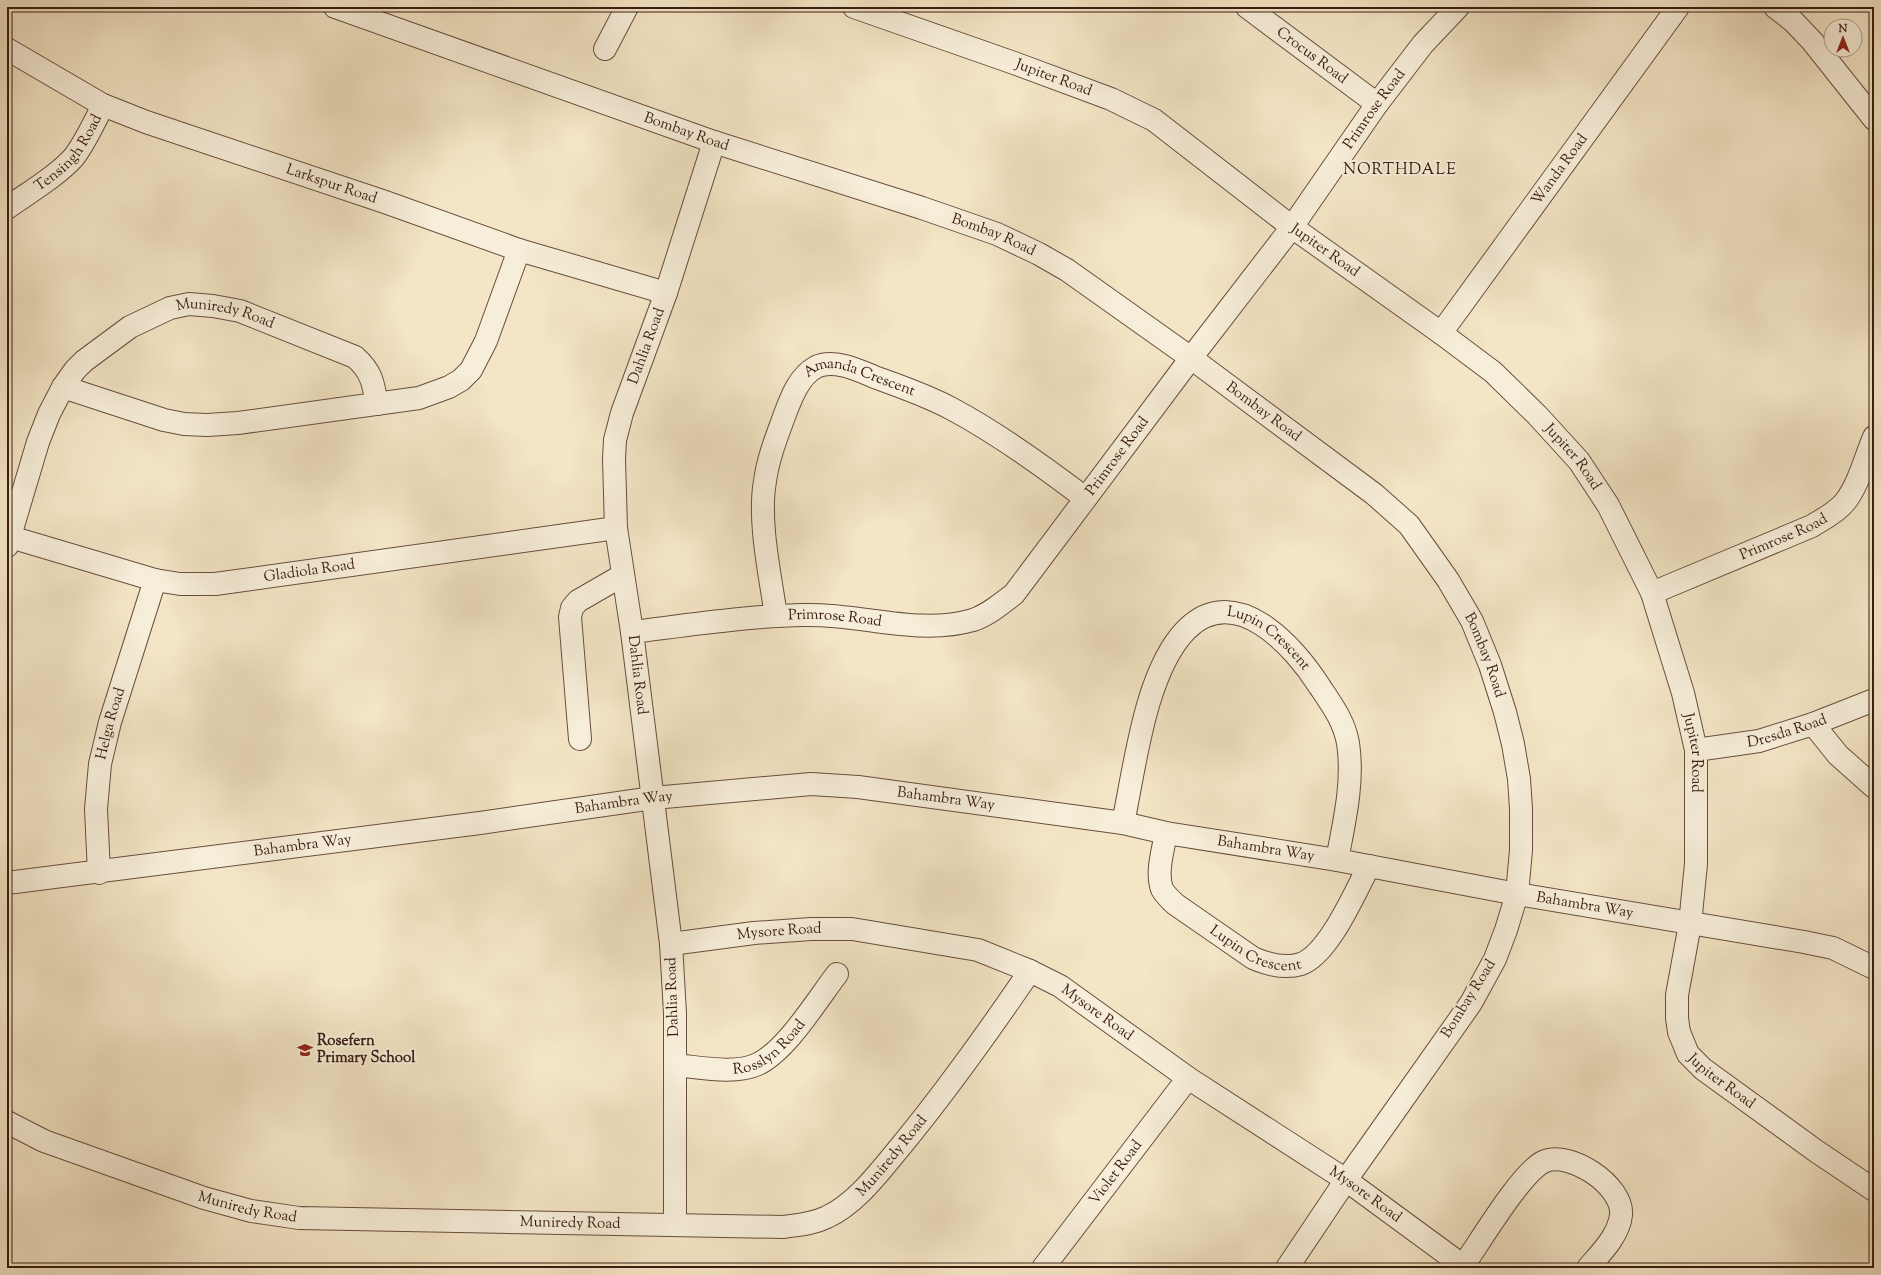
<svg xmlns="http://www.w3.org/2000/svg" width="1881" height="1275" font-family="'Sorts Mill Goudy',serif">
  <style>
    .lines { fill: none; stroke-linecap: round; stroke-linejoin: round }
    .minor-casing { stroke: #684e3f; stroke-width: 24 }
    .minor { stroke: #f7eed9; stroke-width: 22 }
    .labels { text-anchor: middle; dominant-baseline: central; stroke-width: 4; stroke-linejoin: round; paint-order: stroke }
    .street-label { font-size: 15px; fill: #3a1c12; stroke: #f7eed9 }
    .poi-label { font-size: 15px; font-weight: bold; fill: #3a1c12; stroke: #f7eed9; text-anchor: start }
    .neighbourhood-label { font-size: 16px; letter-spacing: 1px; fill: #3a1c12; stroke: #f7eed9 }
  </style>
  <rect width="100%" height="100%" fill="#f3e5c5"/>
  <filter id="stains"><feTurbulence type="fractalNoise" baseFrequency=".005" numOctaves="4"/><feColorMatrix values="0 0 0 0 .2 0 0 0 0 .09 0 0 0 0 .02 0 0 0 .5 -.17"/></filter>
  <radialGradient id="worn" r=".72"><stop offset=".6" stop-color="#630" stop-opacity="0"/><stop offset="1" stop-color="#630" stop-opacity=".3"/></radialGradient>
  <g class="lines">
    <defs>
      <g id="minor">
        <path id="s1" d="M335,7L714,142L922,208L997,234L1039,254L1067,270L1191,358L1374,494L1409,525L1448,580L1472,621L1490,665L1505,712L1513,744L1519,779L1521,809V850L1517,894L1506,930L1495,959L1471,1003L1346,1180L1287,1268"/>
        <path id="s2" d="M854,7L1014,63L1111,99L1154,120L1292,227L1441,333L1493,372L1537,415L1579,461L1608,505L1652,593L1683,693L1696,750V864L1690,924L1677,995V1018L1679,1032L1688,1054L1703,1069L1816,1151L1874,1190"/>
        <path id="s3" d="M1247,7L1377,104"/>
        <path d="M1775,7L1793,21L1812,41L1874,119"/>
        <path id="s4" d="M7,49L103,105L146,122L385,202L519,250L666,293"/>
        <path d="M605,49L627,7"/>
        <path id="s5" d="M7,208C28,193 57,176 74,157C86,141 94,123 103,105"/>
        <path id="s6" d="M1441,333L1678,7"/>
        <path d="M63,387L164,420L184,424L207,425L238,423L419,398L449,387L461,380L471,370L486,341L519,250"/>
        <path id="s7" d="M7,536L155,580L180,584H215L616,528"/>
        <path id="s8" d="M7,546L38,442L49,414L63,387L75,370L84,361L130,327L170,308L189,304L213,306L240,311L355,357C372,372 373,383 377,404"/>
        <path id="s9" d="M1652,593L1812,526C1823,519 1836,513 1845,502C1859,484 1865,458 1874,437"/>
        <path id="s10" d="M776,616C770,574 758,521 765,481C768,458 777,436 785,414C791,398 799,376 816,367C834,358 860,371 877,378C902,387 928,396 952,409C999,434 1043,466 1085,498"/>
        <path id="s11" d="M632,632C689,625 747,616 804,615C860,613 918,636 973,620C988,615 1001,604 1014,594L1191,358L1292,227L1377,104L1423,44L1458,7"/>
        <path d="M1813,724L1838,755L1874,787"/>
        <path d="M580,739L570,617L572,608L578,601L623,575"/>
        <path id="s12" d="M1696,750L1759,741L1813,724L1874,700"/>
        <path id="s13" d="M1123,823C1135,767 1145,672 1186,630C1235,580 1294,646 1320,687C1332,705 1344,721 1348,743C1354,782 1344,823 1337,860"/>
        <path id="s14" d="M1166,833C1163,850 1156,873 1162,889C1165,895 1170,899 1175,904L1253,958C1269,965 1285,969 1301,964C1329,954 1355,892 1369,866"/>
        <path id="s15" d="M99,873L96,809L100,764L110,722L155,580"/>
        <path id="s16" d="M7,883L480,823L653,798L811,784L858,787L1123,823L1166,833L1337,860L1517,894L1804,942L1833,948L1874,968"/>
        <path id="s17" d="M671,944L754,933L811,929H852L978,950L1030,971L1060,986L1188,1078L1346,1180L1466,1268"/>
        <path id="s18" d="M675,1065C699,1067 735,1075 758,1064C787,1050 817,1000 837,974"/>
        <path id="s19" d="M7,1122L44,1141L204,1198L251,1211L299,1218L783,1227C798,1225 813,1224 827,1217C857,1203 880,1171 901,1146C947,1090 989,1031 1030,971"/>
        <path id="s20" d="M675,1225V1013L671,944L632,632L616,528L614,459L615,440L622,413L666,293L714,142"/>
        <path d="M1463,1266C1480,1242 1520,1174 1543,1162C1569,1149 1624,1186 1621,1215C1619,1235 1601,1253 1588,1268"/>
        <path id="s21" d="M1043,1268L1188,1078"/>
      </g>
    </defs>
    <use href="#minor" class="minor-casing"/>
    <use href="#minor" class="minor"/>
  </g>
  <defs>
    <symbol id="school-bare" viewBox="-9 -9 18 18"><path d="M0-5L7-2L0 1L-7-2ZM-4 1L0 2.5L4 1V4Q0 6-4 4Z" fill="#8f2418" stroke="#f7eed9" stroke-width="2.5" paint-order="stroke"/></symbol>
  </defs>
  <g fill-rule="evenodd">
    <use href="#school-bare" x="294" y="1039" width="22" height="22"/>
  </g>
  <g class="labels">
    <g class="street-label">
      <text stroke="none"><textPath href="#s3" startOffset="81">Crocus Road</textPath></text>
      <text stroke="none"><textPath href="#s2" startOffset="212">Jupiter Road</textPath></text>
      <text stroke="none"><textPath href="#s11" startOffset="996">Primrose Road</textPath></text>
      <text stroke="none"><textPath href="#s1" startOffset="373">Bombay Road</textPath></text>
      <text stroke="none"><textPath href="#s5" startOffset="84">Tensingh Road</textPath></text>
      <text stroke="none"><textPath href="#s6" startOffset="202">Wanda Road</textPath></text>
      <text stroke="none"><textPath href="#s4" startOffset="353">Larkspur Road</textPath></text>
      <text stroke="none"><textPath href="#s1" startOffset="697">Bombay Road</textPath></text>
      <text stroke="none"><textPath href="#s2" startOffset="536">Jupiter Road</textPath></text>
      <text stroke="none"><textPath href="#s8" startOffset="361">Muniredy Road</textPath></text>
      <text stroke="none"><textPath href="#s20" startOffset="888">Dahlia Road</textPath></text>
      <text stroke="none"><textPath href="#s10" startOffset="309">Amanda Crescent</textPath></text>
      <text stroke="none"><textPath href="#s1" startOffset="1021">Bombay Road</textPath></text>
      <text stroke="none"><textPath href="#s11" startOffset="564">Primrose Road</textPath></text>
      <text stroke="none"><textPath href="#s2" startOffset="860">Jupiter Road</textPath></text>
      <text stroke="none"><textPath href="#s9" startOffset="143">Primrose Road</textPath></text>
      <text stroke="none"><textPath href="#s7" startOffset="310">Gladiola Road</textPath></text>
      <text stroke="none"><textPath href="#s11" startOffset="204">Primrose Road</textPath></text>
      <text stroke="none"><textPath href="#s13" startOffset="302">Lupin Crescent</textPath></text>
      <text stroke="none"><textPath href="#s1" startOffset="1357">Bombay Road</textPath></text>
      <text transform="translate(637 675) rotate(83)">Dahlia Road</text>
      <text stroke="none"><textPath href="#s15" startOffset="151">Helga Road</textPath></text>
      <text stroke="none"><textPath href="#s12" startOffset="93">Dresda Road</textPath></text>
      <text stroke="none"><textPath href="#s2" startOffset="1184">Jupiter Road</textPath></text>
      <text stroke="none"><textPath href="#s16" startOffset="946">Bahambra Way</textPath></text>
      <text stroke="none"><textPath href="#s16" startOffset="622">Bahambra Way</textPath></text>
      <text stroke="none"><textPath href="#s16" startOffset="298">Bahambra Way</textPath></text>
      <text stroke="none"><textPath href="#s16" startOffset="1270">Bahambra Way</textPath></text>
      <text stroke="none"><textPath href="#s16" startOffset="1594">Bahambra Way</textPath></text>
      <text stroke="none"><textPath href="#s17" startOffset="109">Mysore Road</textPath></text>
      <text stroke="none"><textPath href="#s14" startOffset="171">Lupin Crescent</textPath></text>
      <text transform="translate(673 997) rotate(-92)">Dahlia Road</text>
      <text transform="translate(1469 999) rotate(-58)">Bombay Road</text>
      <text stroke="none"><textPath href="#s17" startOffset="445">Mysore Road</textPath></text>
      <text stroke="none"><textPath href="#s18" startOffset="102">Rosslyn Road</textPath></text>
      <text stroke="none"><textPath href="#s2" startOffset="1532">Jupiter Road</textPath></text>
      <text stroke="none"><textPath href="#s19" startOffset="928">Muniredy Road</textPath></text>
      <text stroke="none"><textPath href="#s21" startOffset="120">Violet Road</textPath></text>
      <text stroke="none"><textPath href="#s17" startOffset="769">Mysore Road</textPath></text>
      <text stroke="none"><textPath href="#s19" startOffset="256">Muniredy Road</textPath></text>
      <text stroke="none"><textPath href="#s19" startOffset="580">Muniredy Road</textPath></text>
    </g>
    <g class="poi-label">
      <text x="317" y="1041">Rosefern<tspan x="317" dy="17">Primary School</tspan></text>
    </g>
    <g class="neighbourhood-label">
      <text x="1400" y="170">NORTHDALE</text>
    </g>
  </g>
  <rect width="1881" height="1275" fill="none" stroke="#f3e5c5" stroke-width="24"/>
  <rect x="8" y="8" width="1865" height="1259" fill="none" stroke="#3a1c12" stroke-width="2"/>
  <rect x="12" y="12" width="1857" height="1251" fill="none" stroke="#3a1c12"/>
  <g transform="translate(1843 38)"><circle r="19" fill="#f7eed9" stroke="#ab9a89"/>
  <path d="M0-3L7 15L0 10L-7 15Z" fill="#8f2418"/>
  <text y="-6" font-size="11" font-weight="bold" text-anchor="middle" fill="#3a1c12">N</text>
  </g>
  <rect width="100%" height="100%" filter="url(#stains)"/>
  <rect width="100%" height="100%" fill="url(#worn)"/>
</svg>
